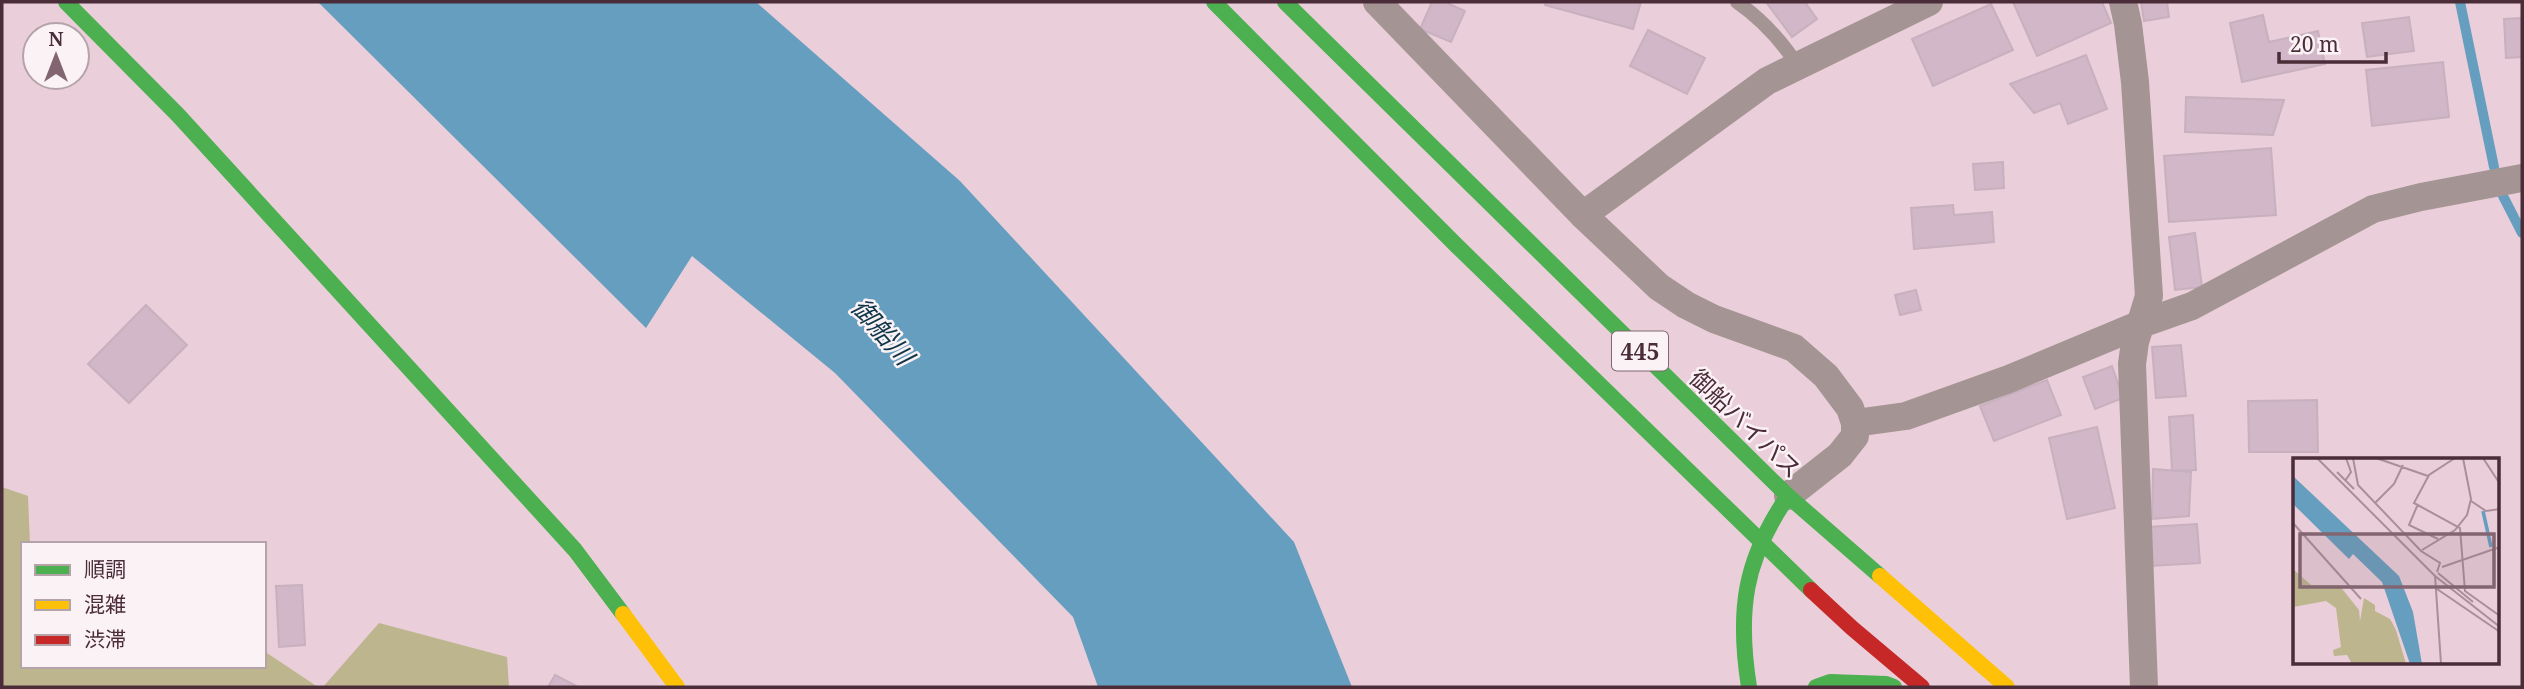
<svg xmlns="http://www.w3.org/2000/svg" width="2524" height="689" font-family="'Noto Serif','Noto Sans JP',serif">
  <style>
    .forest { fill: #bdb58d }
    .water { fill: #669ebf }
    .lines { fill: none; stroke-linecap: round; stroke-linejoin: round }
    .stream { stroke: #669ebf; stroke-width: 10 }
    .building { fill: #d1b7c7; stroke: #c8b0be; stroke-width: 2 }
    .lane { stroke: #a49594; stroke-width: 14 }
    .street { stroke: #a49594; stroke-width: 28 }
    .fast { stroke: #4caf50; stroke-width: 16 }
    .slow { stroke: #ffc107; stroke-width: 16 }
    .jam { stroke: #c62828; stroke-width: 16 }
    .labels { text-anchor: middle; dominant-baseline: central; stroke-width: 5; stroke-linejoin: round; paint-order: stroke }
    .shield { fill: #fbf2f5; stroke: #806771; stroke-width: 2 }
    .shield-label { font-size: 23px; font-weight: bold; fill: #4b2c39 }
    .street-label { font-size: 24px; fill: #4b2c39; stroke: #fbf2f5 }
    .water-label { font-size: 26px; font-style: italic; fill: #0f3649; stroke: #fbf2f5 }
    .inset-river { fill: none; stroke: #669ebf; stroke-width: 3.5 }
    .inset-road { fill: none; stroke: #aa8e9a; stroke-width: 2 }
    .view { fill: #836571; fill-opacity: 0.15; stroke: #836571; stroke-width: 3.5 }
    .inset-edge { fill: none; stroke: #4b2c39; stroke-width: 3.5 }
  </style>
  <rect width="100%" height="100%" fill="#eacfda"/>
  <g class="forest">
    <path d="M2,487L28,496L30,544H23V666H264V651L318,687H2Z"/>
    <path d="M379,623L507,657L509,687H323Z"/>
  </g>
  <path class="water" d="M318,2H756L960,181L1294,542L1352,687H1098L1073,617L835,373L692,256L646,328Z"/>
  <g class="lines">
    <g class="stream">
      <path d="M2460,2L2494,167"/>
      <path d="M2503,196L2522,233"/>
    </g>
  </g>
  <g class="building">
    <path d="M1432,2H1445L1465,11L1451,42L1420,29Z"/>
    <path d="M1546,2H1641L1633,29L1545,5Z"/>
    <path d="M1766,2H1805L1817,19L1792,37Z"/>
    <path d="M2013,2H2102L2111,23L2037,56Z"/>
    <path d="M2141,2H2167L2169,17L2144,21Z"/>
    <path d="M1991,4L2013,50L1933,86L1912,39Z"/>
    <path d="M2263,15L2269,42L2318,31L2325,64L2242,82L2230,23Z"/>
    <path d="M2409,17L2414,51L2367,57L2362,23Z"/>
    <path d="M2522,18V57L2506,58L2504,19Z"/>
    <path d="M1648,30L1705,58L1687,94L1630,66Z"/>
    <path d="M2086,55L2107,109L2068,124L2060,103L2034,113L2010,84Z"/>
    <path d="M2443,62L2449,117L2372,126L2366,70Z"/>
    <path d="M2186,97L2284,100L2273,135L2185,132Z"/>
    <path d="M2271,148L2276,215L2169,222L2164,156Z"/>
    <path d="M2003,162L2004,188L1975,190L1973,164Z"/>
    <path d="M1953,205L1954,215L1992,212L1994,242L1914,249L1911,208Z"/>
    <path d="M2195,233L2202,287L2175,290L2169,237Z"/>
    <path d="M1916,290L1921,310L1900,315L1895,295Z"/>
    <path d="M146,305L187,345L129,403L88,364Z"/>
    <path d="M2181,345L2186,396L2156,398L2152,347Z"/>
    <path d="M2112,366L2123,398L2095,409L2083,377Z"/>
    <path d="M2047,380L2061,415L1994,441L1980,406Z"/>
    <path d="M2317,400L2318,452H2249L2248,401Z"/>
    <path d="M2193,415L2196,470L2172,471L2169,417Z"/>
    <path d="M2097,427L2115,508L2067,519L2049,438Z"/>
    <path d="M2153,469L2191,472L2189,516L2152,519Z"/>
    <path d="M2197,524L2200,563L2151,566L2148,527Z"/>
    <path d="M302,585L305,645L279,647L276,586Z"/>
    <path d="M555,675L578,687H548Z"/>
  </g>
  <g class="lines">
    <path class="lane" d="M1737,2C1763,20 1781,40 1798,66"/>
    <g class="street">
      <path d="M1377,2L1583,215L1659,287L1686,305L1714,319L1794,348L1826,376L1850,408L1855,423V436L1840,455L1788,496"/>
      <path d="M2123,2L2128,24L2135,82L2149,296L2135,342L2132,364L2144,687"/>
      <path d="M1583,215L1767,81L1929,2"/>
      <path d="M1855,423L1906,416L2009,379L2141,324L2192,306L2373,209L2421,197L2522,178"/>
    </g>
    <g class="fast">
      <path d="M66,2L178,115L575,550L623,614"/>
      <path d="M1214,2L1457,246L1811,590"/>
      <path d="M1285,2L1788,496L1880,576"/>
      <path d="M1749,687C1737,611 1744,560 1788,496"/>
      <path d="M1816,687L1830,682L1886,684L1894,687"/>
    </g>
    <g class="slow">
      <path d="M1880,576L2007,687"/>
      <path d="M623,614L677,687"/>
    </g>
    <path class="jam" d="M1811,590L1852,628L1922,687"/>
  </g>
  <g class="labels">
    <rect class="shield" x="1612" y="331.5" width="56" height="39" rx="5"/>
    <g class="shield-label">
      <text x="1640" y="351">445</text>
    </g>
    <g class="street-label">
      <text transform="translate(1746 423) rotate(44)">御船バイパス</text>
    </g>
    <g class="water-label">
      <text transform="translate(883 331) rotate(49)">御船川</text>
    </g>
  </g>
  <g transform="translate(2293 458)">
    <rect width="206" height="206" fill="#eacfda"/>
    <path d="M0,111L18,127H46L66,152L67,163L71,140L82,147V153L97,161L103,172L113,206H59L54,197L41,198L40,192L48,189L43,150L33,143L0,149Z" fill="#bdb58d"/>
    <path d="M0,18L106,118L120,154L129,206H117L89,124L60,96L56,101L0,46Z" fill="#669ebf"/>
    <path class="inset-river" d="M190,53L198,89"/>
    <path class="inset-road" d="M24,0L142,118L207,169M60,0L65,27L128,93L147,105L144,114M83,0L135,18M162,0L136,17L121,45L167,70L172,133L207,158M190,0L207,26M44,14L61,31M52,23L58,14L53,0M178,43L193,53L207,51M82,45L101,26L110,7M125,46L116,67L145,81M0,65L68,141M129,92L162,72L174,57L178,41L170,0M149,109L207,89M145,115L180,144M142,117L148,206M144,131L207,174"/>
    <path class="view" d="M7,76H201V129H7Z"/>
    <rect width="206" height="206" class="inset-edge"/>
  </g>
  <rect width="2524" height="689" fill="none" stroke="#4b2c39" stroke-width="7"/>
  <rect x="21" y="542" width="245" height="126" fill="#fbf2f5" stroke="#b5a3aa" stroke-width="2"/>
  <rect x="35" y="565" width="35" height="10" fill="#4caf50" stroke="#b5a3aa" stroke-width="2"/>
  <text x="84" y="577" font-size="21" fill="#4b2c39">順調</text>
  <rect x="35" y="600" width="35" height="10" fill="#ffc107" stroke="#b5a3aa" stroke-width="2"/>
  <text x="84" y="612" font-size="21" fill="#4b2c39">混雑</text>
  <rect x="35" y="635" width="35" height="10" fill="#c62828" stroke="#b5a3aa" stroke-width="2"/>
  <text x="84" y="647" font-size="21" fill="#4b2c39">渋滞</text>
  <g transform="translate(56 56)"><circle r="33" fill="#fbf2f5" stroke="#b5a3aa" stroke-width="2"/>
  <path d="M0-5L12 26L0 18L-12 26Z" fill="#836571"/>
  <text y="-10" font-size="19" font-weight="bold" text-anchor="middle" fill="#4b2c39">N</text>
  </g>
  <path d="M2279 52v10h107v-10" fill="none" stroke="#4b2c39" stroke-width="3.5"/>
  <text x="2290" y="52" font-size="21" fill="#4b2c39" stroke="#fbf2f5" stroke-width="5" paint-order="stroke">20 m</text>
</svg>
